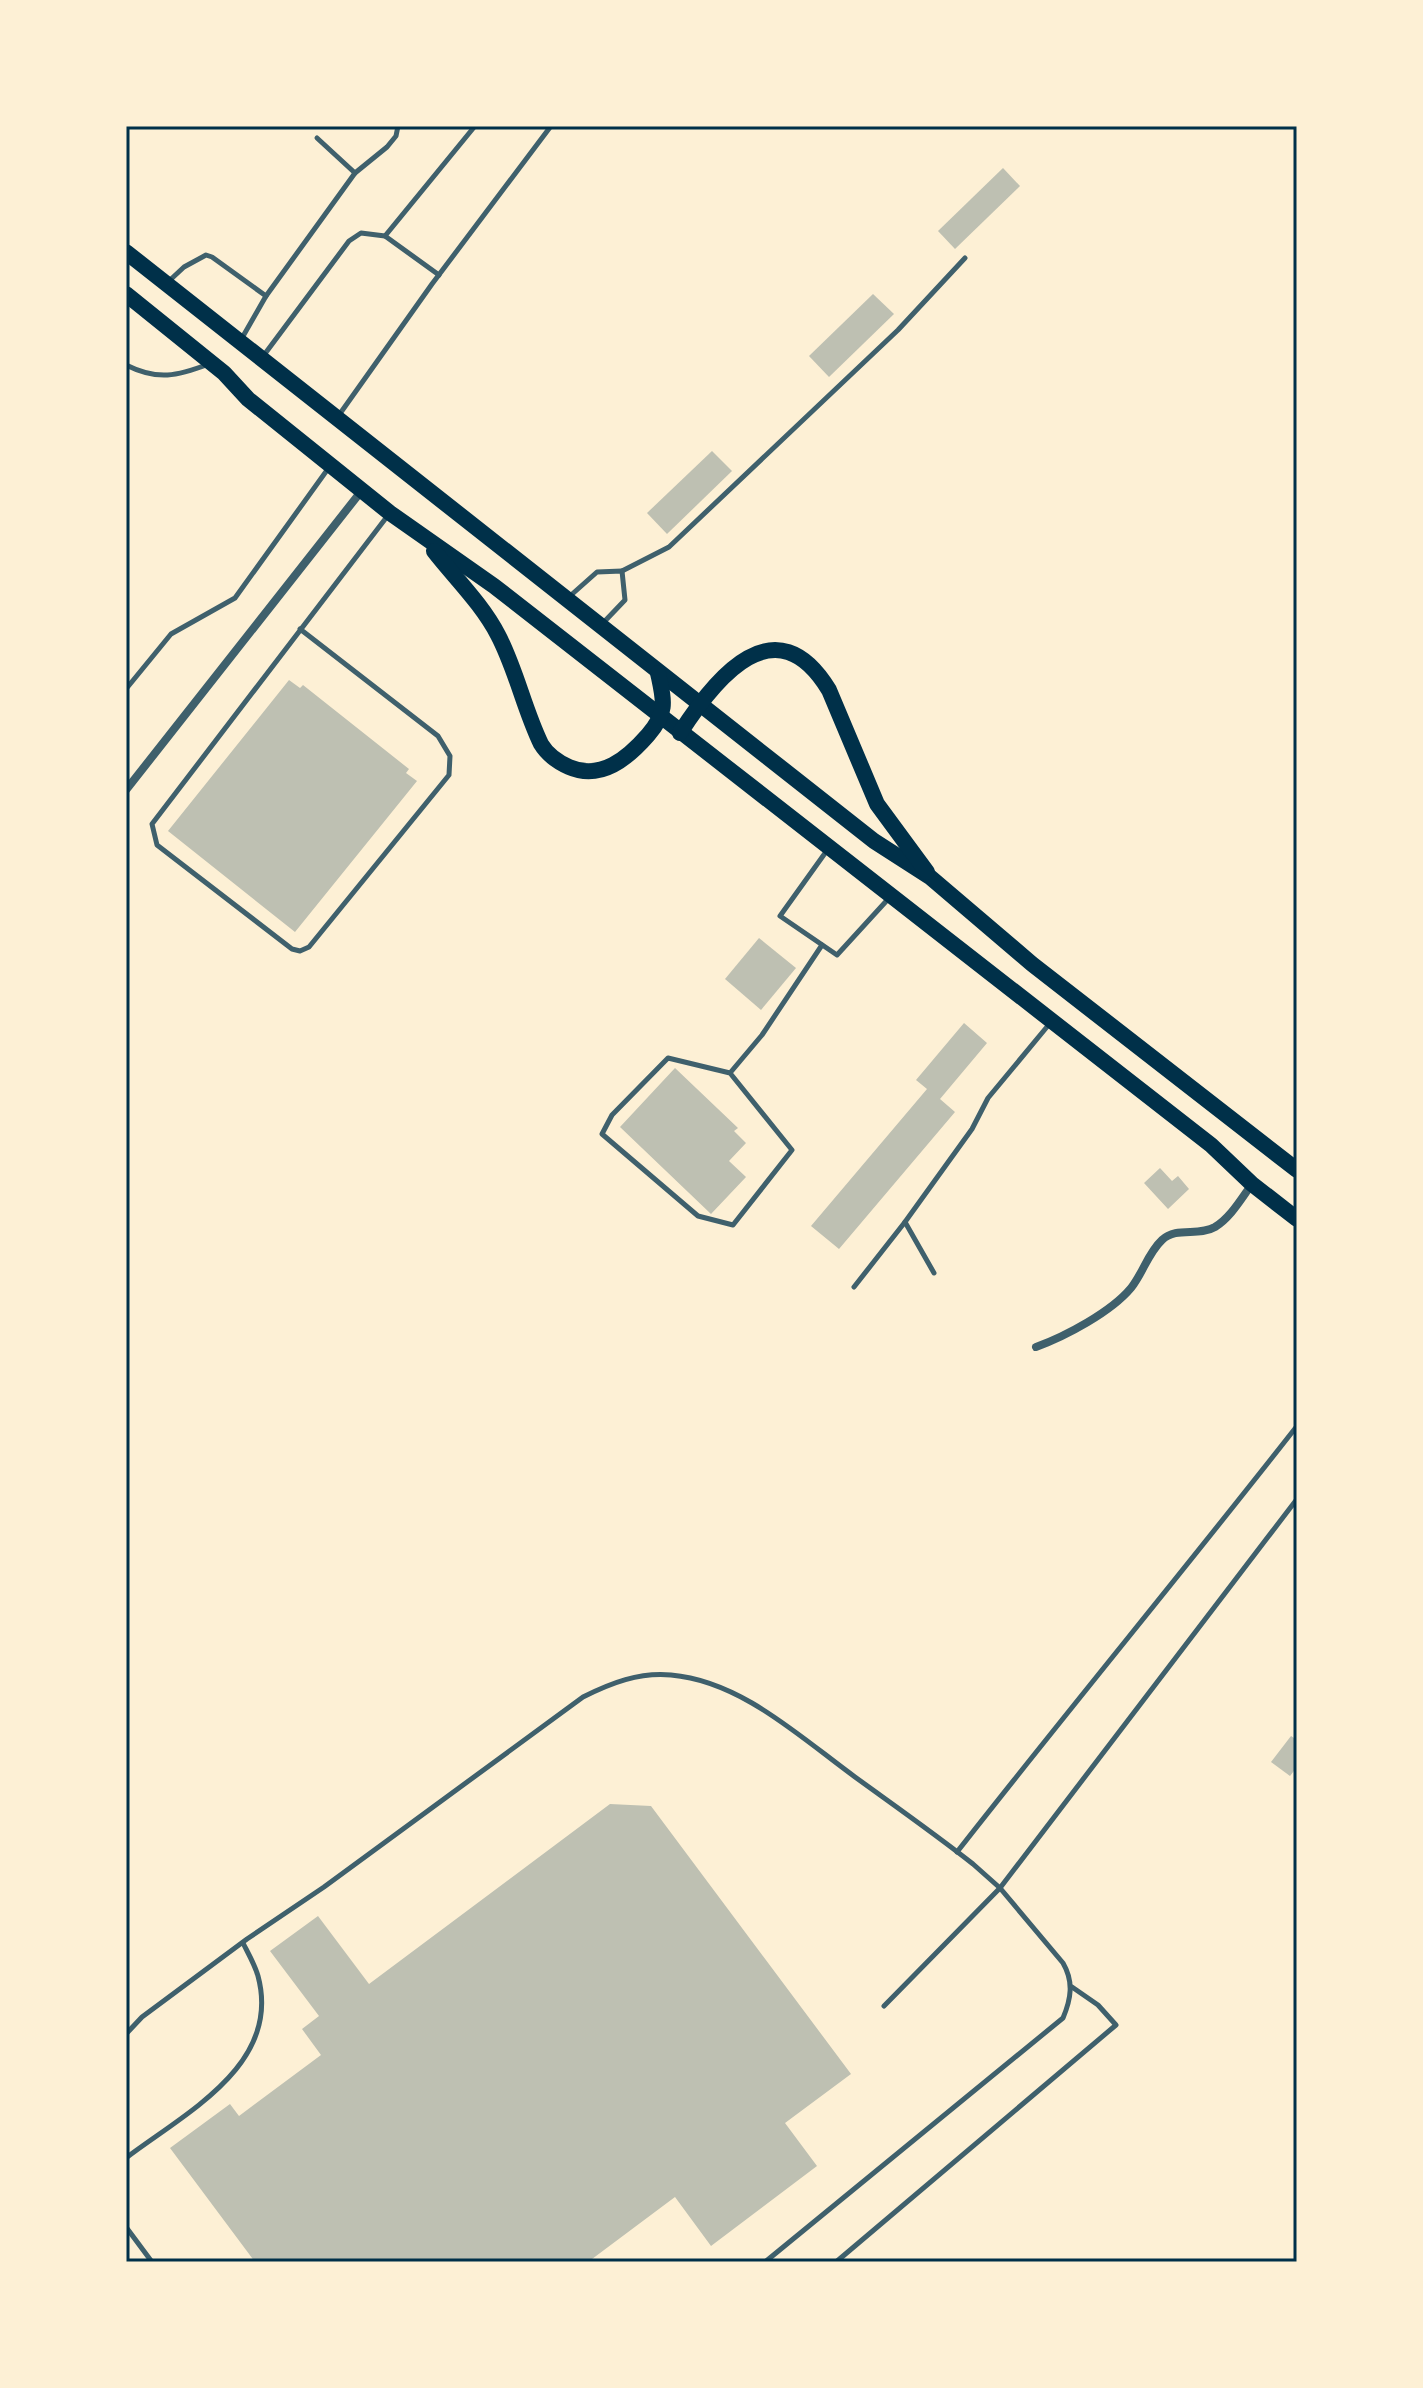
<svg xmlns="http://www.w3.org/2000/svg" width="1423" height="2388" font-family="Commissioner,sans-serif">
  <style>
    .building { fill: #bec0b2 }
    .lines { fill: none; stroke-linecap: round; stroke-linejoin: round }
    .service { stroke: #3f606c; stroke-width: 5 }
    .minor { stroke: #3f606c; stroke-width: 8 }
    .trunk { stroke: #003049; stroke-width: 16 }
    .neatline { fill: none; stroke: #003049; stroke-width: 3 }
  </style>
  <rect width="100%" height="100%" fill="#fdf0d5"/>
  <g class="building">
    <path d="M1003,168L1020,186L955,249L938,231Z"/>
    <path d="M873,294L894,314L829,377L809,356Z"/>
    <path d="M712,451L732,471L667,534L647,513Z"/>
    <path d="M289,680L300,688L303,685L409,769L406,773L417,781L295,932L168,831Z"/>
    <path d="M759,938L796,968L761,1010L725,979Z"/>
    <path d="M964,1023L987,1043L940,1099L955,1112L839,1249L811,1226L927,1089L916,1080Z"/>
    <path d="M675,1068L738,1128L734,1131L746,1143L729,1161L746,1177L711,1214L620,1127Z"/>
    <path d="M1160,1168L1172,1181L1178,1176L1189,1189L1168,1209L1144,1183Z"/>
    <path d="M1291,1736L1297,1740V1767L1290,1776L1271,1762Z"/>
    <path d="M610,1804L651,1806L851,2074L785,2123L817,2166L711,2246L675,2197L588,2262H255L170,2148L230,2104L239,2116L321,2055L302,2029L319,2016L270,1951L318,1916L369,1984Z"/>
  </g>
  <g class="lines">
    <g class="service">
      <path d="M317,138L355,173"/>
      <path d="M385,236L439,275"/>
      <path d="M169,281L184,267L206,255L212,257L266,296"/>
      <path d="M242,338L266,296L355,173L387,147L396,136L398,126"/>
      <path d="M264,355L349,241L361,233L385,236L475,126"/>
      <path d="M126,365C158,381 177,376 209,364"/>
      <path d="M339,415L432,284L551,126"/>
      <path d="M622,571L669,547L898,330L965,258"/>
      <path d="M570,596L597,572L622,571L625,600L603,623"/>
      <path d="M300,629L438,736L450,756L449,775L309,947L300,951L292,949L157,845L152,824L389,514"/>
      <path d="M126,689L171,634L235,598L330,466"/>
      <path d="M828,849L780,916L837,955L890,897"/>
      <path d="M730,1073L668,1058L612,1115L602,1134L698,1216L733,1225L792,1150L730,1073L762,1035L822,945"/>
      <path d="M905,1222L934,1273"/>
      <path d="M854,1287L905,1222L972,1129L988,1098L1051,1022"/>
      <path d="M957,1852C1069,1709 1185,1569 1297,1426"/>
      <path d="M884,2006L1000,1888L1297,1499"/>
      <path d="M126,2034L142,2017L247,1939L324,1887L583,1697C611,1683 639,1672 671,1675C741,1681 800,1737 855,1777C895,1806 935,1834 973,1864L1000,1888L1063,1963C1074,1982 1071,1999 1063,2018L765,2262"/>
      <path d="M126,2158C185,2113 282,2065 258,1976C255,1965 248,1953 243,1943"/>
      <path d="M126,2227L152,2262"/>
      <path d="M836,2262L1116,2025L1098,2005L1072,1987"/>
    </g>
    <g class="minor">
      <path d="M126,790L363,489"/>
      <path d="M1036,1347C1066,1336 1111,1312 1131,1288C1143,1273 1148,1253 1162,1240C1177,1226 1198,1237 1215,1227C1231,1217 1241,1199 1252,1184"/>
    </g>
    <g class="trunk">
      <path d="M126,252L874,841L930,877L1032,964L1297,1170"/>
      <path d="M126,294L224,373L248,399L390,513L494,586L1211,1145L1252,1184L1297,1219"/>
      <path d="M434,551C455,578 482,604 498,635C516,669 524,709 541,744C547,754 558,762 569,767C601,781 628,758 648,735C668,712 664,701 658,673"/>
      <path d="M680,733C716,677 776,603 829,690L877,804L927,872"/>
    </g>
  </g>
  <rect width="1423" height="2388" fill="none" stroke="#fdf0d5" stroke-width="256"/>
  <rect x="128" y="128" width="1167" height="2132" class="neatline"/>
</svg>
